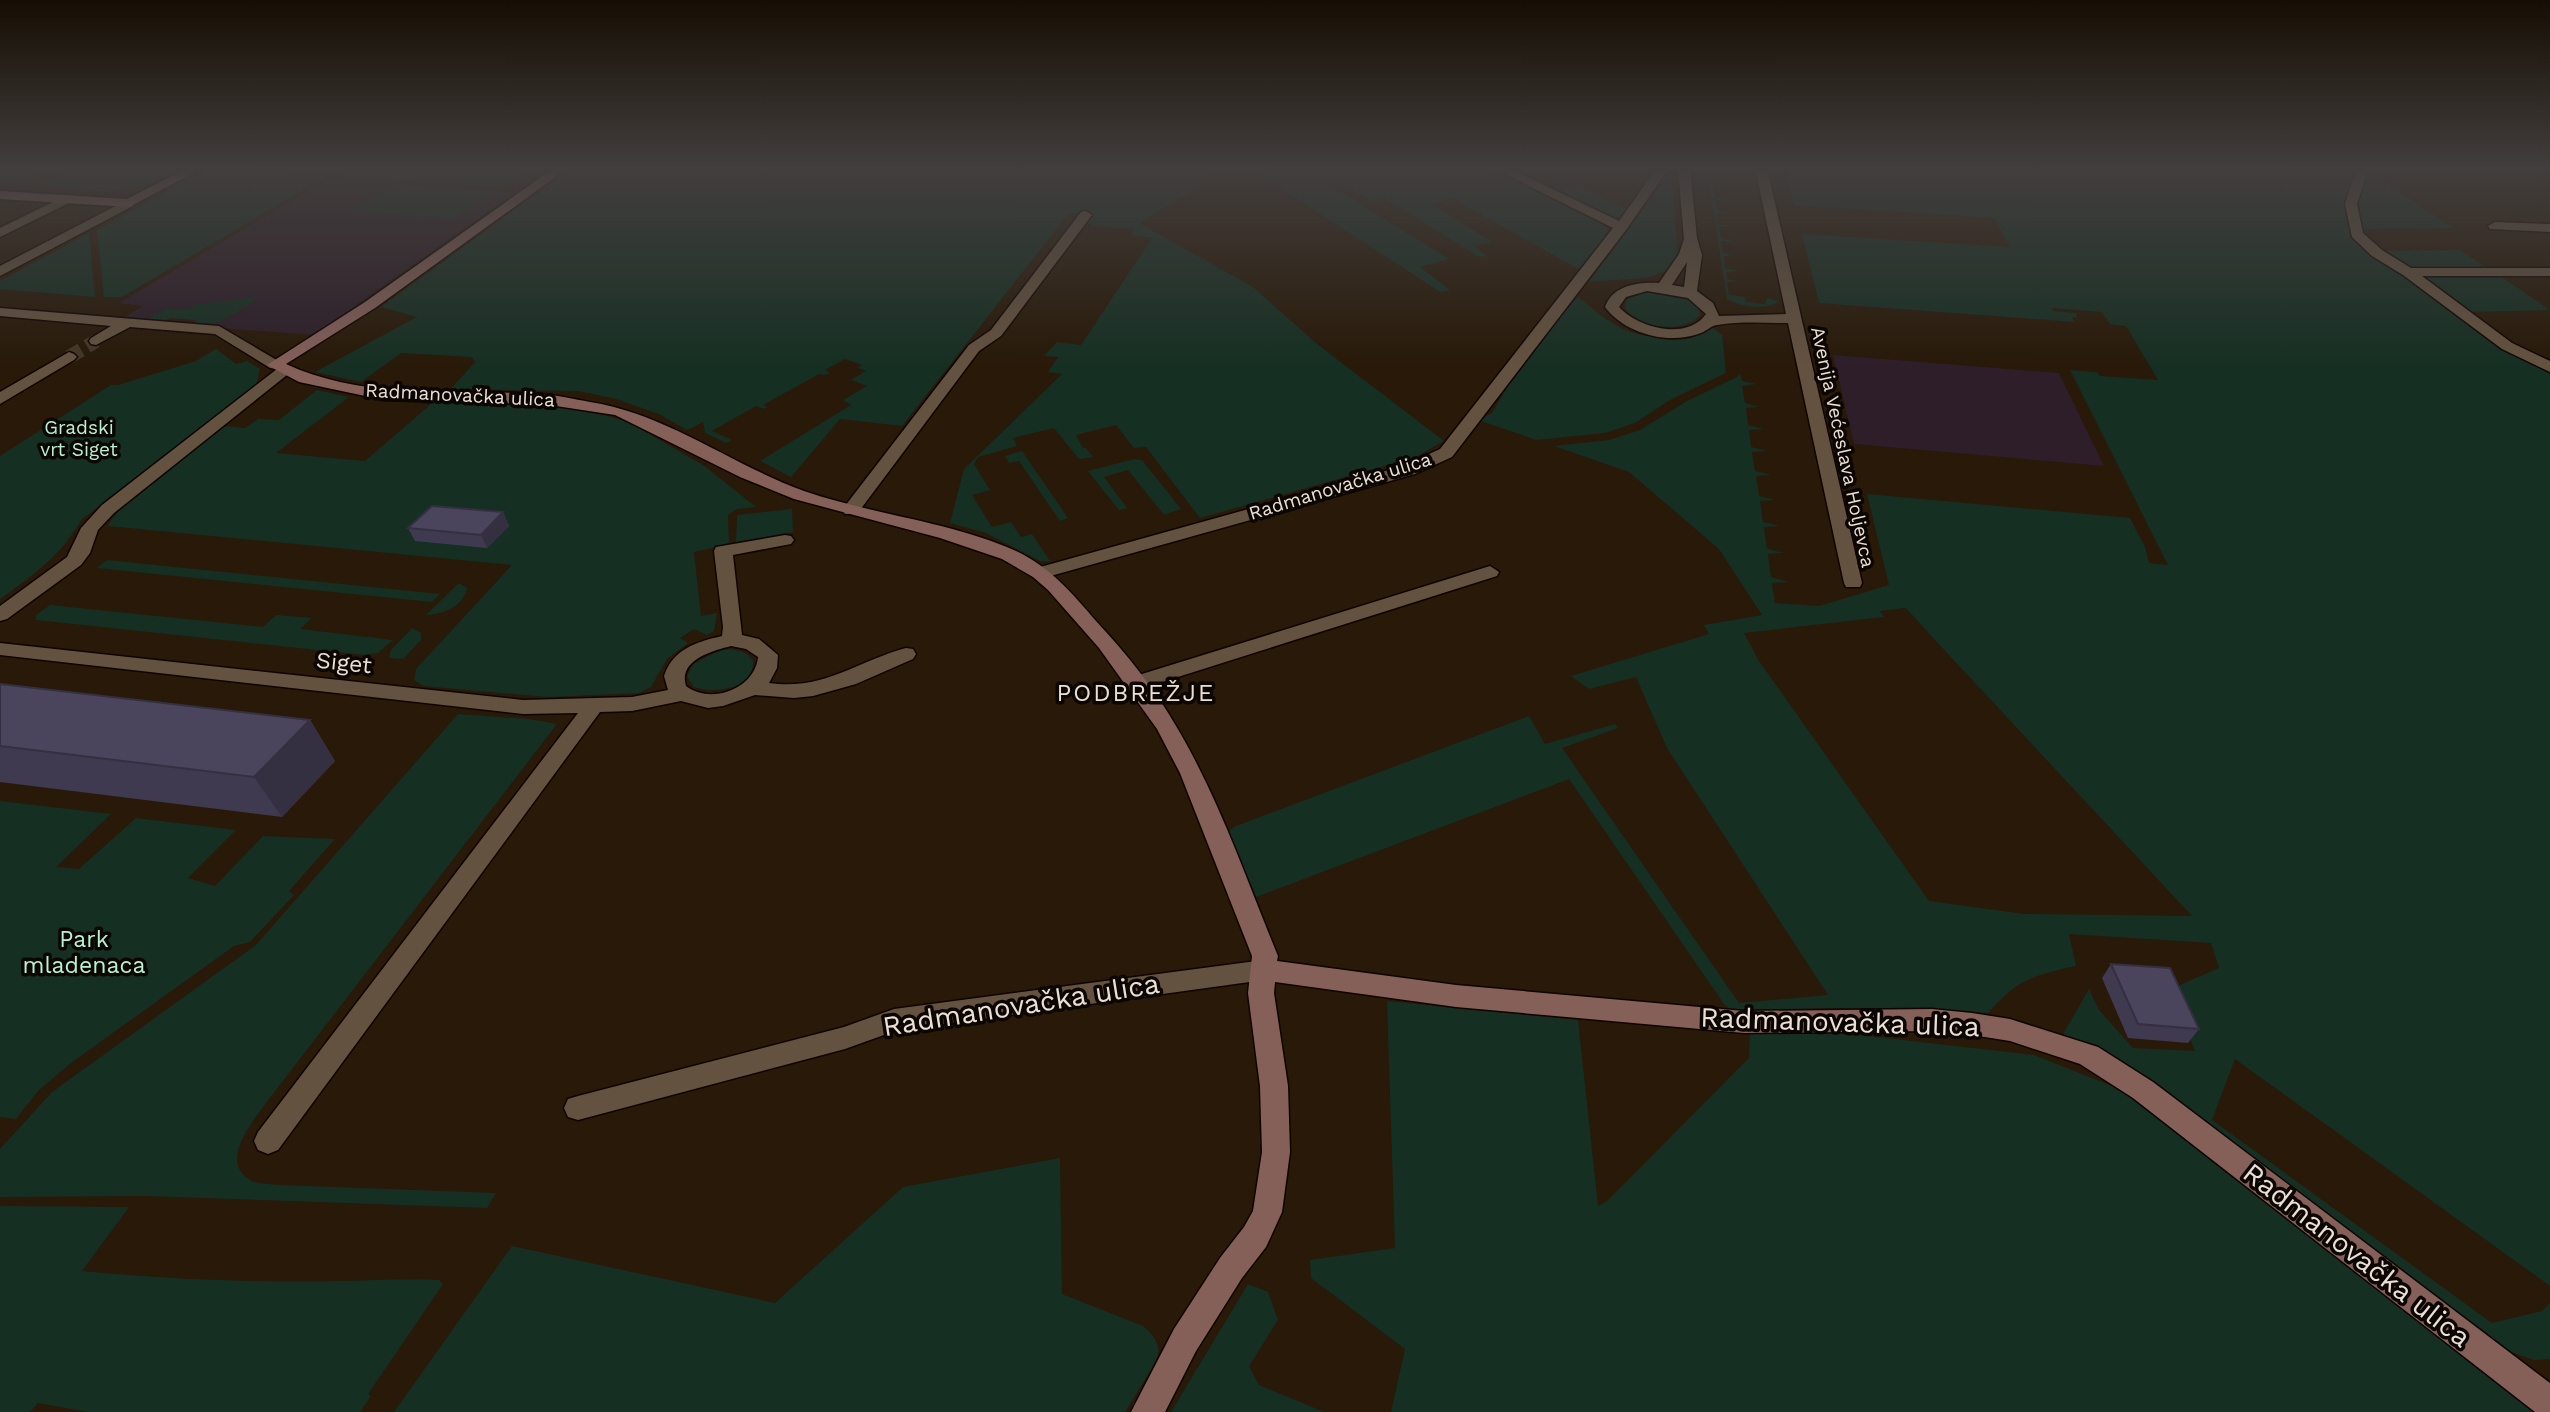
<svg xmlns="http://www.w3.org/2000/svg" width="2550" height="1412" font-family="'Work Sans',sans-serif">
  <style>
    .education { fill: #2d1e29 }
    .green { fill: #162f23; fill-rule: evenodd }
    .lines { fill: none; stroke-linecap: round; stroke-linejoin: round }
    .street-tunnel { stroke: #453727; stroke-width: 14; stroke-dasharray: 14 7; stroke-linecap: butt }
    .street-casing { stroke: #100400; stroke-width: 3 }
    .secondary-casing { stroke: #100400; stroke-width: 3 }
    .street { fill: #645240; fill-rule: evenodd }
    .secondary { fill: #846059; fill-rule: evenodd }
    .wall { fill: #403a50 }
    .shaded-wall { fill: #343041 }
    .building { fill: #4a445d; stroke: #343041; stroke-width: 2 }
    .labels { text-anchor: middle; dominant-baseline: central; stroke-width: 7; stroke-linejoin: round; paint-order: stroke }
    .far-street-label { font-size: 19px; fill: #eadfd5; stroke: #0c0602 }
    .far-park-label { font-size: 19px; fill: #b7f1d3; stroke: #0c0602 }
    .street-label { font-size: 23px; fill: #eadfd5; stroke: #0c0602 }
    .park-label { font-size: 23px; fill: #b7f1d3; stroke: #0c0602 }
    .neighbourhood-label { font-size: 24px; letter-spacing: 2px; fill: #eadfd5; stroke: #0c0602 }
    .near-street-label { font-size: 28px; fill: #eadfd5; stroke: #0c0602 }
  </style>
  <rect width="100%" height="100%" fill="#281908"/>
  <g class="education">
    <path d="M329,179L515,192L314,335L194,326L192,324L197,320L170,318L162,322L120,320L143,306L119,303Z"/>
    <path d="M1833,355L2059,373L2104,466L1854,444Z"/>
  </g>
  <g class="green">
    <path d="M0,168H50L14,184L0,183Z"/>
    <path d="M72,168H179L148,184L107,192L48,187L41,184Z"/>
    <path d="M217,168H298L286,175L323,178L122,297H104L97,230L203,172Z"/>
    <path d="M306,168H532L505,187L297,173Z"/>
    <path d="M572,168H1221L1217,176L1207,174L1189,193L1139,223L1253,287L1317,344L1444,441L1416,457L1200,518L1146,447L1134,448L1116,425L1076,435L1083,448H1086L1093,457L1079,459L1054,428L1013,438L1017,446L978,457L974,464L990,490L972,495L992,527L1011,522L1021,537L1032,534L1050,561H1040L986,533L950,523L964,469L1062,374L1048,372L1058,357L1044,356L1057,342L1081,345L1152,238L1131,235L1134,229L1091,225L1088,222L1093,214L1069,213L902,426L840,419L791,477L760,461L851,405L843,400L867,386L851,380L866,371L858,368L862,365L845,359L825,370L830,373L825,375L819,374L763,405L767,407L764,409L756,406L712,431L732,440L726,443L705,433L703,422L687,430L659,414L616,399L578,391L451,389L475,362L472,357L401,353L361,382L315,372L417,317L381,307Z"/>
    <path d="M1250,168H1495L1601,221L1608,229L1601,245L1580,270L1452,198L1431,204L1492,242L1474,246L1487,256L1479,257L1384,198L1372,201L1340,183L1330,185L1449,259L1420,267L1450,290L1440,292Z"/>
    <path d="M1707,168H1710L1711,173L1722,175H1711L1713,185L1724,186L1713,187L1715,197L1726,199L1715,200L1717,210L1729,213H1717L1719,224L1730,226L1719,227L1721,238L1733,241H1721L1723,253L1735,255L1724,256L1725,268L1738,271L1726,272L1727,279L1740,281L1727,282L1729,295L1745,297L1746,302L1765,304L1767,298L1779,301C1767,311 1740,307 1727,299Z"/>
    <path d="M1785,168H2360C2346,188 2342,213 2353,236H2348L2416,283L2493,343L2550,374V1286L2235,1059L2212,1120L2492,1323L2542,1311L2550,1303V1359L2534,1360L2505,1350L2133,1068L2063,1034L2089,989L2099,1010L2133,1048L2195,1051L2169,985L2180,987V985L2219,968L2211,943L2069,934L2076,966C2032,976 2019,978 1988,1013L1837,1008L1731,1010L1724,1004L1569,779L1256,897L1228,831L1236,826L1529,716L1545,744L1615,724L1618,728L1562,748L1739,1003L1828,995L1667,748L1636,677L1589,689L1571,676L1709,634L1704,625L1762,615L1719,549L1629,472L1554,446L1609,440L1640,430L1687,401L1737,377L1740,373L1742,381L1757,384L1742,386L1745,403L1760,407L1746,408L1748,425L1764,429L1749,430L1751,447L1768,451L1752,452L1755,471L1772,475L1756,476L1759,496L1776,500L1760,501L1763,522L1780,526L1764,527L1767,549L1785,553L1768,554L1771,577L1789,582L1772,583L1775,603L1819,606L1889,585L1867,494L2130,518L2145,547L2149,563L2168,565L2070,370L2097,372L2100,376L2158,380L2126,326L2110,324L2102,312L2052,308L2053,311L2076,313L2077,317H2072L2074,322L1819,303L1802,234L2010,247L1994,218L1794,205ZM1906,608L1935,640L2192,916L2024,914L1929,901L1759,661L1744,633L1884,617L1880,611Z"/>
    <path d="M1671,172L1679,267L1645,278L1589,282Z"/>
    <path d="M2369,172L2454,228L2360,229L2358,196Z"/>
    <path d="M394,185L492,192L453,219L351,211Z"/>
    <path d="M1576,185L1627,209L1621,217L1611,218L1555,192Z"/>
    <path d="M89,233L95,297L0,289V281Z"/>
    <path d="M2459,250L2488,268L2409,270L2379,251Z"/>
    <path d="M2497,274L2550,310L2465,312L2423,277Z"/>
    <path d="M1642,293C1659,292 1698,291 1700,315C1685,334 1633,329 1625,306L1627,300Z"/>
    <path d="M259,297C240,310 217,330 192,324L197,320L170,318L162,322H144L166,308L188,310L197,304Z"/>
    <path d="M1578,297C1591,307 1604,319 1619,327C1643,341 1686,338 1712,327L1722,335L1726,373L1670,400L1635,423L1605,433L1536,440L1478,420L1492,413L1528,352Z"/>
    <path d="M216,349L236,364L247,361L260,369L256,386L81,520C62,555 32,576 0,599V456L111,385H118L196,361Z"/>
    <path d="M317,390L349,397L276,453L365,461L430,405V402C503,403 576,399 645,429L644,431L703,465L756,507L737,509L728,515L729,544L694,552L701,616L717,613L714,631L707,635L694,629L680,638L688,643L667,659L651,687L639,693L548,697L424,686L414,680L416,669L512,565L108,526C123,496 195,450 224,426L245,428L258,419L279,420Z"/>
    <path d="M1022,451L1068,518L1060,521L1019,461L1009,463L1005,456Z"/>
    <path d="M1134,459L1142,460L1181,509L1164,515L1128,470L1104,477L1127,508L1119,510L1088,471Z"/>
    <path d="M792,509L793,532L736,542L737,515Z"/>
    <path d="M107,560L440,594L432,602L97,568Z"/>
    <path d="M459,583L467,588C463,607 444,614 426,615Z"/>
    <path d="M50,605L263,627L276,615L312,618L300,629L393,640L378,653L365,655L36,620V615Z"/>
    <path d="M412,628L421,633V640L403,659L389,658L391,650Z"/>
    <path d="M720,650C733,649 745,649 753,661C754,689 715,694 694,687L687,677L693,664Z"/>
    <path d="M458,714L529,719L557,724L266,1103C253,1121 217,1163 252,1181C259,1184 272,1184 280,1185L496,1193L487,1208L146,1196L0,1197V1149L52,1092L256,945Z"/>
    <path d="M0,801L111,814L56,867L79,869L136,818L236,830L188,878L215,886L263,836L335,839L289,891L294,895L250,942L234,946L71,1063L38,1091L16,1119L0,1117Z"/>
    <path d="M1387,1001L1578,1020L1598,1206L1606,1202L1749,1058L1750,1034L1842,1033L2034,1055L2120,1089L2317,1242L2546,1412H1391L1405,1349L1311,1278L1310,1260L1395,1248Z"/>
    <path d="M1060,1158L1062,1294L1143,1326C1151,1332 1160,1342 1158,1354C1156,1364 1132,1400 1125,1412H394L512,1246L775,1303L903,1187Z"/>
    <path d="M0,1206L129,1207L82,1271C166,1279 253,1283 338,1281C372,1281 405,1278 439,1280L443,1284L368,1394L371,1396L360,1412H88L38,1403L30,1412H0Z"/>
    <path d="M1248,1284L1268,1292L1278,1320L1249,1366L1259,1385L1324,1412H1171Z"/>
  </g>
  <g class="lines">
    <path class="street-tunnel" d="M69,357L96,341"/>
    <defs>
      <g id="street">
        <path d="M1493,168H1509L1619,221L1657,168H1669L1626,230L1452,457L1415,474L1047,577H1033L1031,573L1033,569L1403,466L1440,449L1613,228Z"/>
        <path d="M1678,168H1690L1697,238L1702,255L1697,291L1713,303L1719,316L1786,314L1755,168H1767L1862,583L1860,587H1846L1844,583L1788,323C1765,323 1741,321 1717,325C1710,326 1706,332 1698,334C1667,345 1624,333 1605,307C1613,285 1638,282 1659,283L1679,254L1684,239ZM1687,262L1684,287L1672,285ZM1647,291L1688,298L1706,314C1687,341 1638,328 1619,307L1626,297Z"/>
        <path d="M2360,168H2372L2366,176L2357,204L2363,233L2382,250L2411,268H2550V276H2422L2512,343L2550,361V372L2502,349L2403,275L2372,256L2352,237L2345,204L2354,176Z"/>
        <path d="M2538,168H2550V174Z"/>
        <path d="M67,195L71,196V202L0,237V228Z"/>
        <path d="M129,199L133,200V206L0,276V266Z"/>
        <path d="M1086,211L1092,215L1001,336L979,351L857,514H845L842,510L845,506L969,345L991,330L1081,212Z"/>
        <path d="M2495,222L2550,224V232L2490,229L2488,226Z"/>
        <path d="M0,308L219,326L280,362L281,367L289,368L292,371L114,513L98,530L90,553L81,565L7,619L0,621V606L67,557L81,528L102,505L277,369L270,368L215,334L130,327L96,345L91,344L89,341L91,338L111,326L0,316Z"/>
        <path d="M69,352L74,354L77,357L74,360L0,404V392Z"/>
        <path d="M785,535L791,536L794,540L791,544L733,555L742,635L759,639L778,655L777,668L769,683C824,691 857,661 906,648L913,649L916,654L913,659L856,684L813,696L794,698L755,695L723,706L708,708L681,701L632,711L600,712L278,1150L268,1154L258,1150L254,1141L258,1132L578,713L523,714L0,655V643L523,700L632,697L668,690L664,676C673,649 696,642 722,636L723,627L714,551L716,547ZM731,646L746,649L758,657C755,689 711,705 686,686C678,660 712,651 731,646Z"/>
        <path d="M1490,566L1499,572L1497,576L1143,688H1129L1126,683L1129,678Z"/>
        <path d="M1264,960L1273,963L1277,970L1273,977L1264,980L895,1031L845,1049L578,1120L568,1117L564,1108L568,1099L578,1096L844,1027L894,1009Z"/>
      </g>
      <g id="secondary">
        <path d="M188,168H203L129,207L0,199V191L127,199Z"/>
        <path d="M554,168H568L375,308L286,364C366,401 456,389 541,394C557,395 574,399 590,402C667,414 732,465 804,491C873,515 949,521 1016,551C1050,567 1072,593 1096,621C1125,652 1155,689 1176,726C1219,798 1246,879 1278,956L1277,961L1456,985L1744,1011L1932,1009L1972,1013L2010,1019L2098,1047L2153,1082L2550,1383V1412H2535L2133,1098L2080,1064L2010,1041L1972,1035L1932,1031L1744,1033L1456,1007L1275,982L1274,993L1288,1086L1290,1152L1282,1212L1266,1247L1242,1278L1196,1351L1165,1412H1131L1174,1329L1220,1258L1244,1227L1253,1211L1262,1152L1260,1086L1248,993L1252,956L1180,773L1157,729L1099,648L1048,590L1033,577L1002,559L940,538L794,499L740,477L615,415L543,404L384,400L299,382L267,365L365,302Z"/>
      </g>
    </defs>
    <use href="#street" class="street-casing"/>
    <use href="#secondary" class="secondary-casing"/>
    <use href="#street" class="street"/>
    <use href="#secondary" class="secondary"/>
  </g>
  <g class="wall">
    <path d="M503,512L509,526L487,548L415,541L408,528Z"/>
    <path d="M0,684L310,720L335,761L282,817L0,782Z"/>
    <path d="M2111,964L2199,1029L2188,1043L2128,1038L2102,978Z"/>
  </g>
  <g class="shaded-wall">
    <path d="M503,512L509,526L487,548L481,535Z"/>
    <path d="M310,720L335,761L282,817L254,777Z"/>
  </g>
  <g class="building">
    <path d="M432,506L503,512L481,535L408,528Z"/>
    <path d="M0,684L310,720L254,777L0,746Z"/>
    <path d="M2111,964L2170,968L2199,1029L2138,1024Z"/>
  </g>
  <linearGradient id="sky" x2="0" y2="1"><stop stop-color="#160e04"/><stop offset="0.46" stop-color="#423e3d"/><stop offset="1" stop-color="#423e3d" stop-opacity="0"/></linearGradient>
  <rect width="2550" height="366" fill="url(#sky)"/>
  <g class="labels">
    <g class="far-street-label">
      <text transform="translate(460 395) rotate(3)">Radmanovačka ulica</text>
      <text transform="translate(1843 447) rotate(78)">Avenija Većeslava Holjevca</text>
      <text transform="translate(1340 486) rotate(-17)">Radmanovačka ulica</text>
    </g>
    <g class="far-park-label">
      <text x="79" y="427">Gradski<tspan x="79" dy="22">vrt Siget</tspan></text>
    </g>
    <g class="street-label">
      <text transform="translate(344 663) rotate(6)">Siget</text>
    </g>
    <g class="park-label">
      <text x="84" y="939">Park<tspan x="84" dy="26">mladenaca</tspan></text>
    </g>
    <g class="neighbourhood-label">
      <text x="1136" y="693">PODBREŽJE</text>
    </g>
    <g class="near-street-label">
      <text transform="translate(1021 1005) rotate(-9)">Radmanovačka ulica</text>
      <text transform="translate(1840 1022) rotate(2)">Radmanovačka ulica</text>
      <text transform="translate(2357 1255) rotate(38)">Radmanovačka ulica</text>
    </g>
  </g>
</svg>
